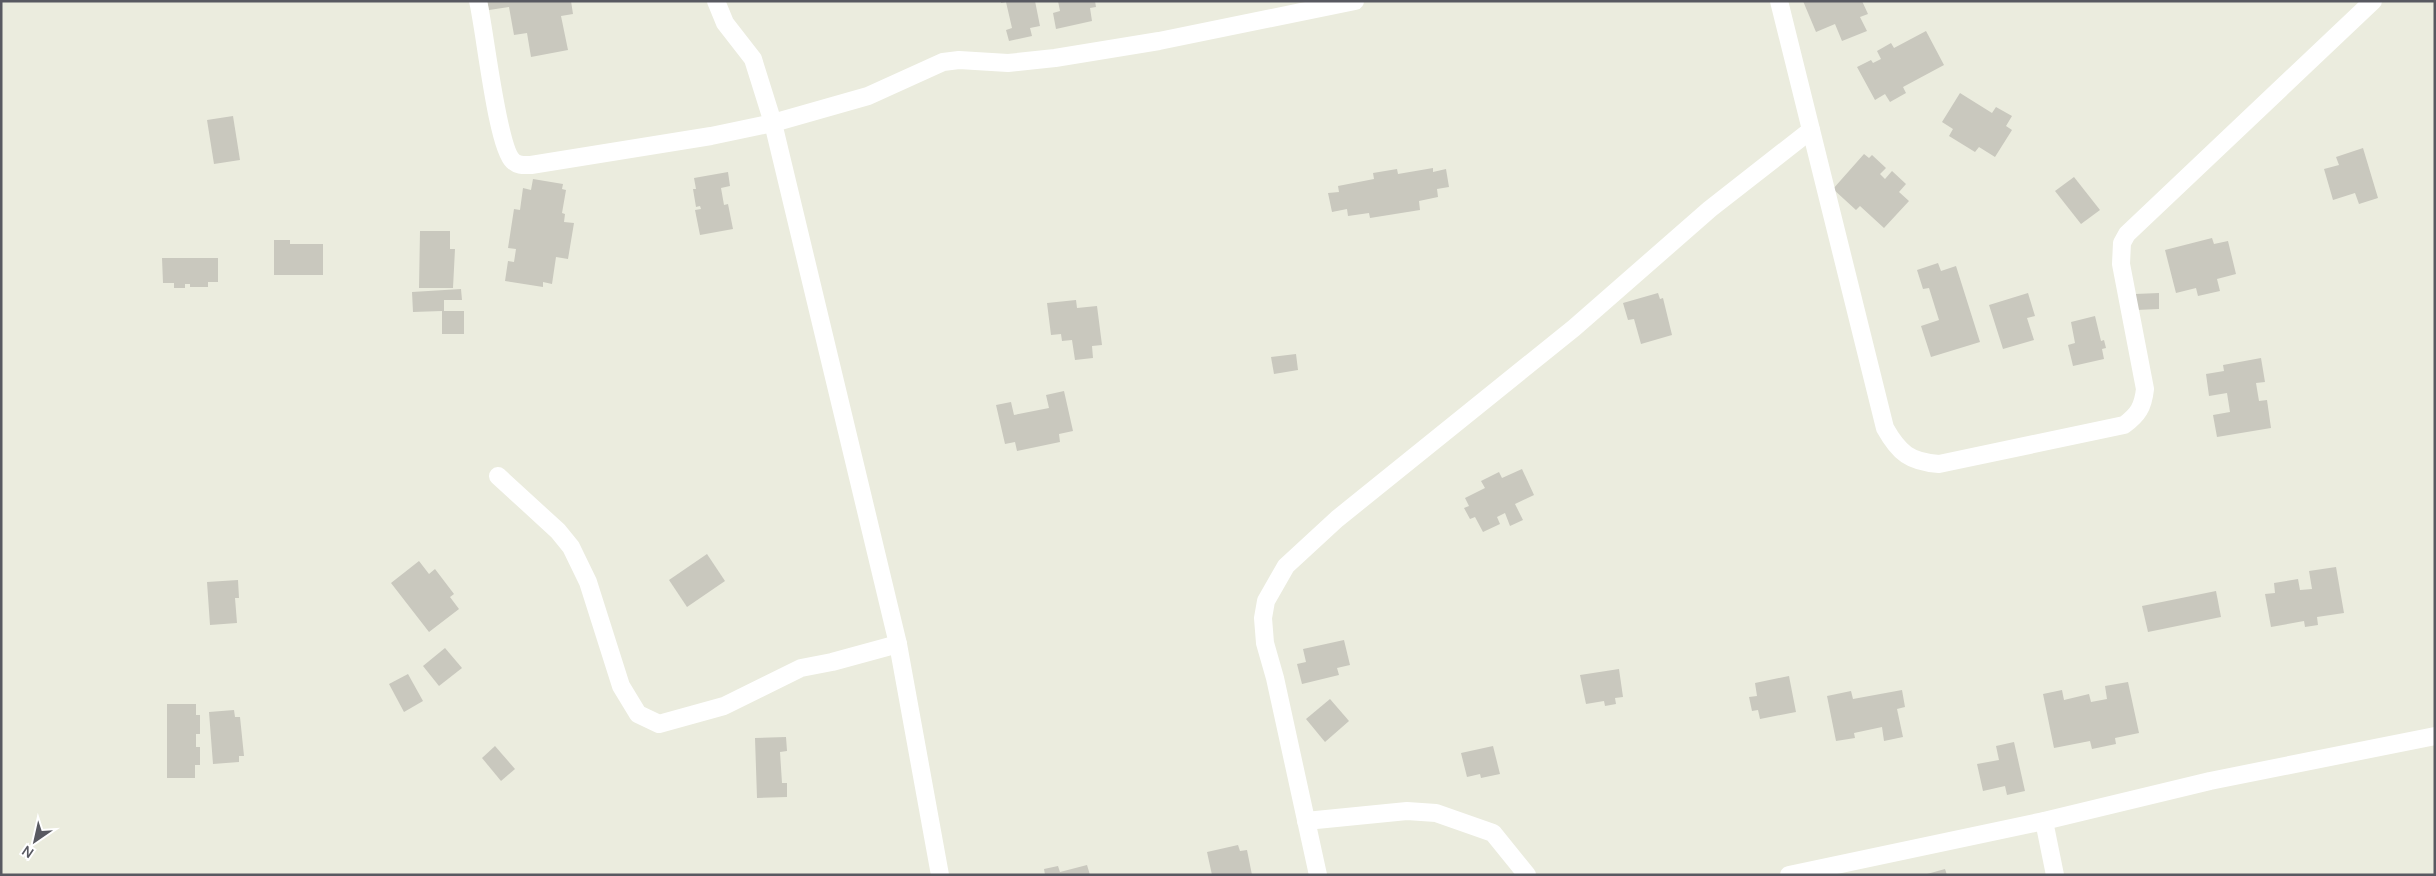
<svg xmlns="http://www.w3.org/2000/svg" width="2436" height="876" font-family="Manrope,sans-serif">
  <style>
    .building { fill: #c9c8be }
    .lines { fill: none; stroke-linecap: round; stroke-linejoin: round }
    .street { stroke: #fff; stroke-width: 18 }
  </style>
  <rect width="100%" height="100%" fill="#ebecde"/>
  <g class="building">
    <path d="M487,1H571L573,14L561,16L568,50L531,57L527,33L514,35L509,7L489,10Z"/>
    <path d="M1001,1H1035L1040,26L1030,28L1032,36L1009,41L1006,30L1012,28L1006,2L1001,3Z"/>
    <path d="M1058,1H1095L1096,7L1090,8L1092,21L1056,29L1053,13L1060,11Z"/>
    <path d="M1803,1H1862L1868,14L1860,17L1867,31L1842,41L1835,24L1816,32Z"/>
    <path d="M1926,31L1944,65L1903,87L1906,93L1890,102L1885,94L1875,100L1857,67L1871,60L1873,63L1881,59L1877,51L1891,43L1894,48Z"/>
    <path d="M1960,93L1992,113L1996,107L2012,116L2006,126L2012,130L1995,157L1979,147L1975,152L1949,136L1953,129L1942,122Z"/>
    <path d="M233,116L240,160L214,164L207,120Z"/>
    <path d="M2363,148L2378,198L2359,204L2355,193L2333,200L2324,169L2339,165L2336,157Z"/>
    <path d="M1864,154L1869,158L1872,155L1886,168L1880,174L1885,179L1892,171L1906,184L1899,192L1909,201L1884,228L1860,206L1856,210L1833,189Z"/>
    <path d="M1433,168V172L1446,169L1449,187L1437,189L1438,197L1419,201L1420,210L1370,218L1369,213L1348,216L1347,209L1332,212L1328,193L1339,192L1338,186L1374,179L1373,173L1397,169L1398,174Z"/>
    <path d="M728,172L730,186L721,188L724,205L728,204L733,229L700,235L695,210L701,209L700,206L696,207L693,189H696L694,178Z"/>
    <path d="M2074,177L2100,210L2081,224L2055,191Z"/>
    <path d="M533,179L563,184L562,189L566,190L562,213L565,214L564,222L574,223L568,259L556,257L552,284L543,282V287L505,281L508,261L514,262L516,249L508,248L514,209L520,210L523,188L531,190Z"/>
    <path d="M420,231H450V249H455L453,288H419Z"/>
    <path d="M2212,238L2214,244L2228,241L2236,274L2217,279L2220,291L2198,296L2196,288L2176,293L2165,250Z"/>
    <path d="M274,240H290V244H323V275H274Z"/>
    <path d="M162,258H218V282H208V287H190V284H185V288H174V283H163Z"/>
    <path d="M1938,263L1941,271L1956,266L1980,342L1931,357L1921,326L1939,320L1929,288L1923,289L1917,270Z"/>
    <path d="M461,289L462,300H444V311H464V334H442V311L413,312L412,292Z"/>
    <path d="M1658,293L1660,299L1663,298L1672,335L1641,344L1634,319L1628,320L1623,303Z"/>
    <path d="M2028,293L2035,316L2027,318L2034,340L2003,349L1989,305Z"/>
    <path d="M2159,293V309L2136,310L2135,294Z"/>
    <path d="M1076,300L1077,308L1097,306L1102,345L1092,346L1093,358L1075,360L1072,340L1062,341L1061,334L1051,335L1047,303Z"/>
    <path d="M2095,316L2101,341L2104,340L2106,348L2102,349L2104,359L2073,366L2068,345L2075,343L2071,322Z"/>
    <path d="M1296,354L1298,370L1274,374L1271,357Z"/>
    <path d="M2261,358L2265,382L2256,383L2259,401L2267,400L2271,428L2217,437L2213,415L2230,412L2227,393L2209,396L2206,374L2224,371L2223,365Z"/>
    <path d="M1064,391L1073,431L1059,434L1060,442L1017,451L1015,442L1005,444L996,405L1011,402L1014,415L1049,408L1046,395Z"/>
    <path d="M1522,469L1534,495L1515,504L1523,520L1510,526L1505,513L1497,517L1500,524L1483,532L1475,517L1470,519L1464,508L1469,506L1465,498L1485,488L1481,481L1499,472L1502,478Z"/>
    <path d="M707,554L725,581L687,607L669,580Z"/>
    <path d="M419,561L429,574L435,569L454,594L450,597L459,609L429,632L391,583Z"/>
    <path d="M2336,567L2344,613L2317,617L2318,625L2305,627L2304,621L2271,627L2265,594L2275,593L2274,583L2298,579L2300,590L2312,589L2309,571Z"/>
    <path d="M238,580L239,598H235L237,623L210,625L207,582Z"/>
    <path d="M2216,591L2221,617L2148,632L2142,606Z"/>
    <path d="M1344,640L1350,665L1337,668L1339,675L1302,684L1297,664L1306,662L1303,649Z"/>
    <path d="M445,648L462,668L439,686L423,666Z"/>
    <path d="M1619,669L1623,697L1615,698L1616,704L1605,706L1604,701L1586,704L1580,675Z"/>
    <path d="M408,674L423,701L404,712L389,684Z"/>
    <path d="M1789,676L1796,712L1760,719L1758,710L1752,711L1749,697L1757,696L1755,683Z"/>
    <path d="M2128,682L2139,733L2115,738L2116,744L2092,749L2090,741L2054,748L2043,694L2062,690L2064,700L2089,694L2091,702L2107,699L2105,686Z"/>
    <path d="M1902,690L1905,707L1897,709L1903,737L1884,741L1882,727L1854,733L1855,738L1836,741L1827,696L1851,691L1853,699Z"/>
    <path d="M1330,699L1349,721L1325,742L1306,719Z"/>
    <path d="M167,704H196V715H200V734H196V747H200V765H195V778H167Z"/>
    <path d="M234,710L235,717H240L244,756H239V762L213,764L209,712Z"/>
    <path d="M786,737L787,751L780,752L782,783H787V797L757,798L755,738Z"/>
    <path d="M2014,742L2025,791L2007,795L2005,786L1983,791L1977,764L1999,760L1996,746Z"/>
    <path d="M495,746L515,769L501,781L482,758Z"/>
    <path d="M1493,746L1500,774L1481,778L1480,774L1467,777L1461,753Z"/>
    <path d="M1238,845L1240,851L1247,850L1252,875H1212L1207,852Z"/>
    <path d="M1087,865L1090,875H1045L1044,869L1058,866L1060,872Z"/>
    <path d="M1945,869L1947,875H1928L1927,874Z"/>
  </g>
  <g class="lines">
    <g class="street">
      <path d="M478,1C485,30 497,147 513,161C518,166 524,165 531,165L711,136L773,123L868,96L943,62L959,60L1008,63L1055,58L1159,41L1355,1"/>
      <path d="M716,1L725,23L753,59L773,123L898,644L940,875"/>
      <path d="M1779,1L1885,428C1899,453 1910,462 1939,464L2124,425C2138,415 2143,407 2145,389L2121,264L2122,243L2127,234L2373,1"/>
      <path d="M498,476L558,531L571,547L588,582L621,686L638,714L659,724L724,706L801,668L832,662L898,644"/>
      <path d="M1306,821L1407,811L1436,813L1493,833L1527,875"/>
      <path d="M2044,821L2055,875"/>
      <path d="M1318,875L1275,678L1265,643L1263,618L1266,601L1286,566L1337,519L1574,328L1710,209L1811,130"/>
      <path d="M1789,875L2044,821L2210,781L2435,736"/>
    </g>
  </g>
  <rect width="2436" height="876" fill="none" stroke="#585961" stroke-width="5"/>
  <g transform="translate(35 841) rotate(214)" stroke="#ffffff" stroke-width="4" paint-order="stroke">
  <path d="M0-4L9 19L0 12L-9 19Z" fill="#585961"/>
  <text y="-8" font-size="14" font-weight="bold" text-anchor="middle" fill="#585961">N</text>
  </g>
</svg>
